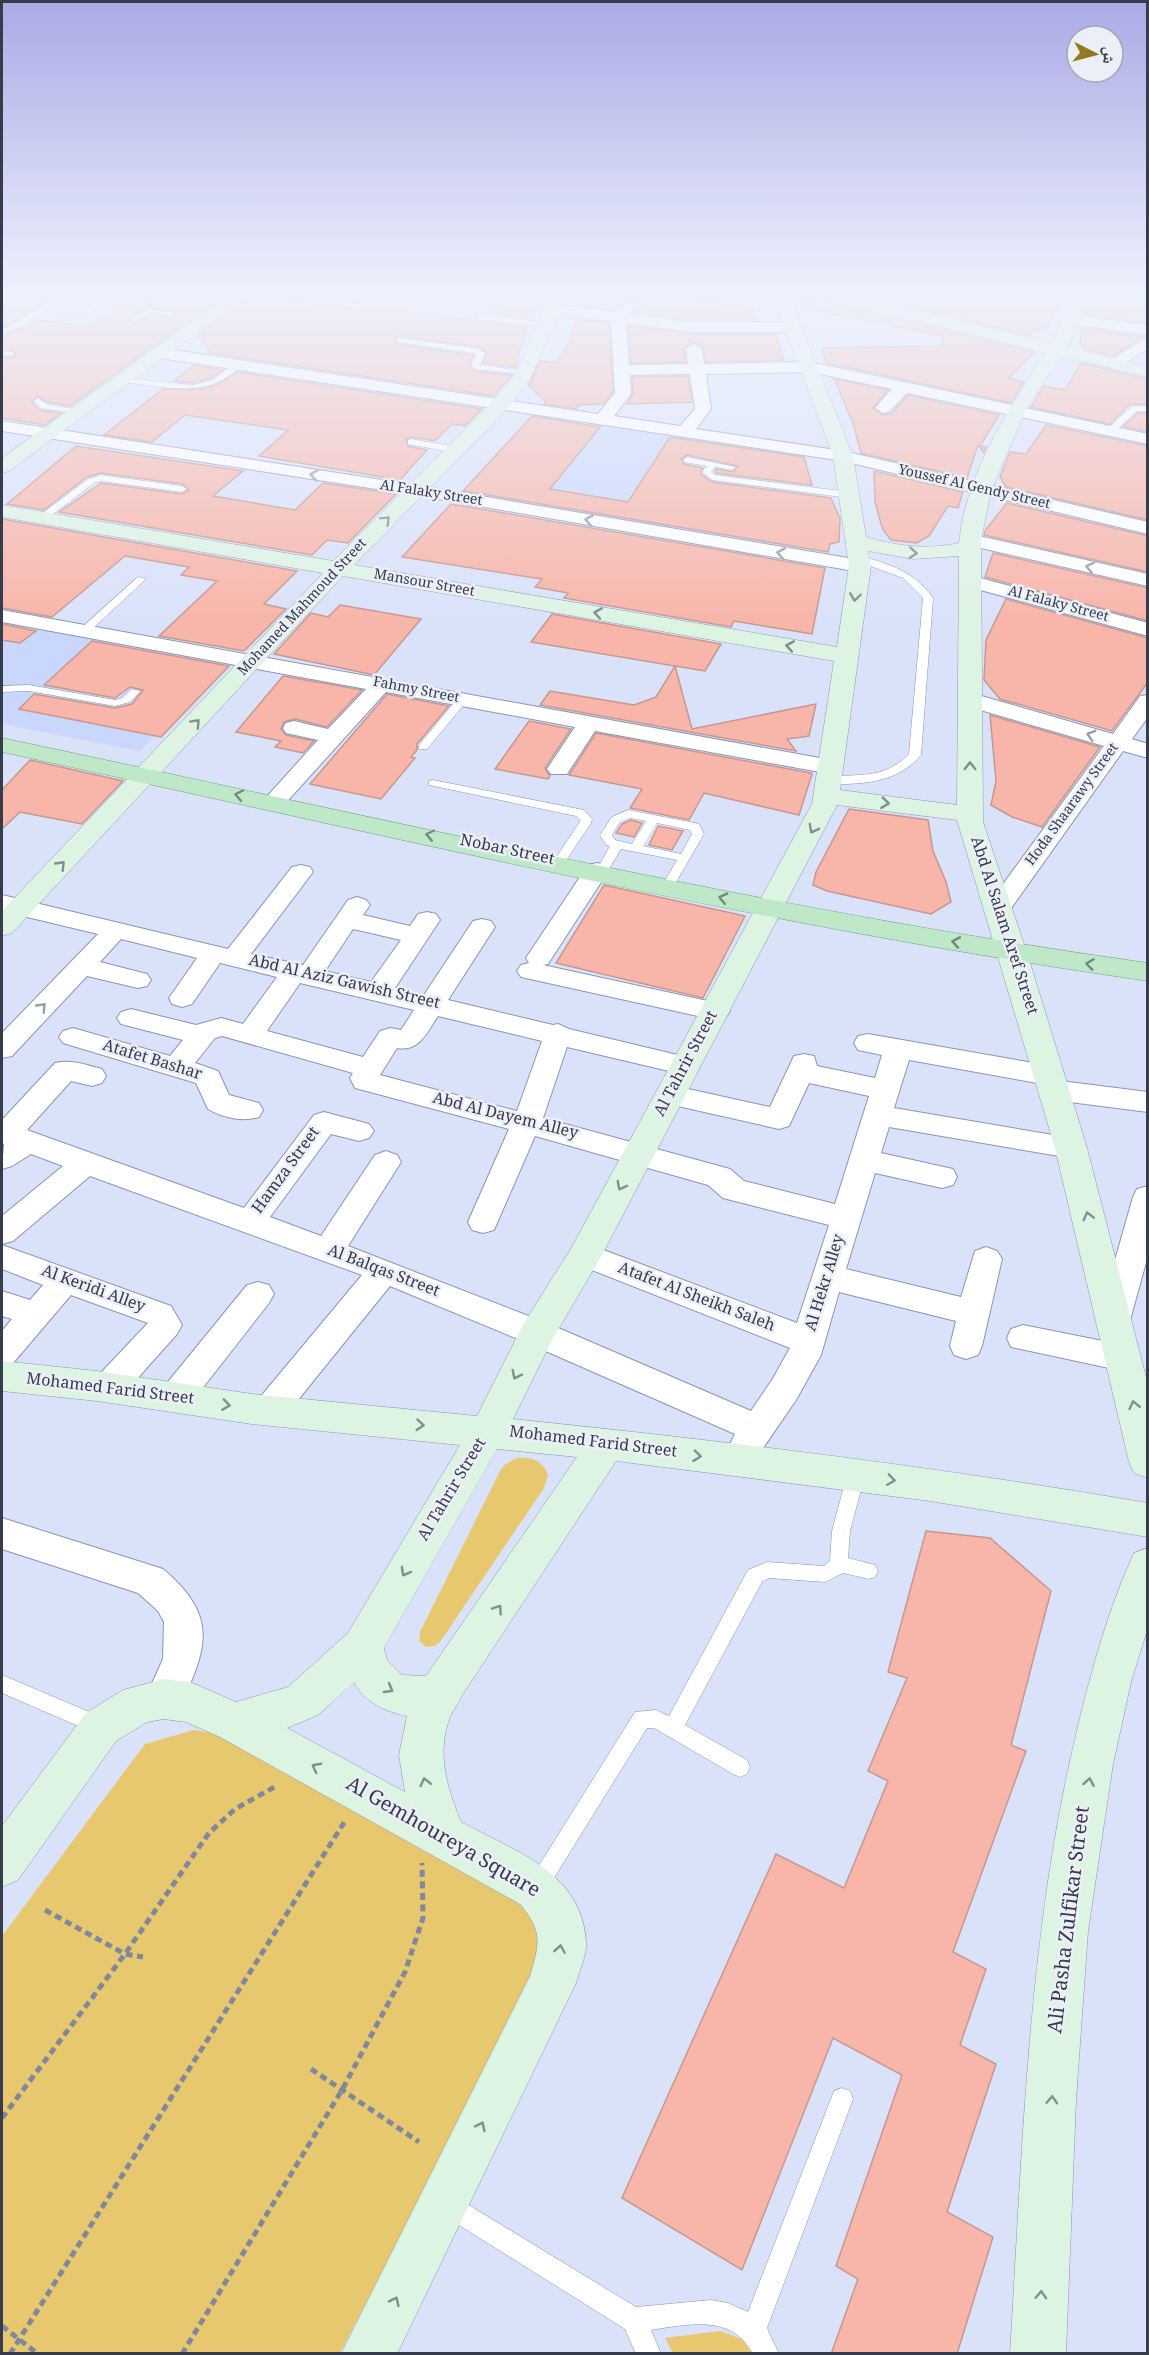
<svg xmlns="http://www.w3.org/2000/svg" width="1149" height="2355" font-family="Georgia,'Noto Naskh Arabic',serif">
  <style>
    .built { fill: #cad7fc }
    .green { fill: #e7c86e }
    .building { fill: #f8b5a9; stroke: #c5988f; stroke-width: 1.5; fill-rule: evenodd }
    .lines { fill: none; stroke-linecap: round; stroke-linejoin: round }
    .lane-casing { stroke: #8995ba; stroke-width: 1 }
    .street-casing { stroke: #8995ba; stroke-width: 2 }
    .secondary-casing { stroke: #8995ba; stroke-width: 1 }
    .primary-casing { stroke: #72a284; stroke-width: 1 }
    .path { stroke: #81889b; stroke-width: 5; stroke-dasharray: 7 4.5; stroke-linecap: butt }
    .lane { fill: #fff; fill-rule: evenodd }
    .street { fill: #fff; fill-rule: evenodd }
    .secondary { fill: #def4e3; fill-rule: evenodd }
    .primary { fill: #bee8c7; fill-rule: evenodd }
    .oneway { stroke: #9a9ea5 }
    .oneway2 { stroke: #828f8f }
    .oneway3 { stroke: #738983 }
    .labels { text-anchor: middle; dominant-baseline: central; stroke-width: 5; stroke-linejoin: round; paint-order: stroke }
    .far-street-label { font-size: 14px; fill: #363c4b; stroke: #eceff7 }
    .street-label { font-size: 16px; fill: #363c4b; stroke: #eceff7 }
    .near-street-label { font-size: 20px; fill: #363c4b; stroke: #eceff7 }
  </style>
  <rect width="100%" height="100%" fill="#dae2fa"/>
  <g class="built">
    <path d="M298,294H552L540,306L533,326Z"/>
    <path d="M542,415L804,455L830,554L466,493Z"/>
    <path d="M2,622L225,661L140,751L2,724Z"/>
  </g>
  <g class="green">
    <path d="M517,1458C532,1457 542,1460 548,1475L544,1488L440,1642L434,1646L426,1647L419,1641L420,1632L500,1471L504,1465Z"/>
    <path d="M194,1730L245,1738L529,1888L545,1958L340,2353H2V1936L145,1744Z"/>
    <path d="M720,2331L742,2339L752,2353H673L665,2338Z"/>
  </g>
  <g class="building">
    <path d="M2,294H51L19,319L2,327Z"/>
    <path d="M157,294H227L70,406L47,402L37,396L32,401L39,410L61,413L45,425L2,418V357L10,358L16,355L13,350L2,349V335L27,327L36,320L89,327L124,305L139,307ZM148,307L176,311L178,314L172,317L150,315L136,323L128,320Z"/>
    <path d="M252,294H273L288,299L286,300L362,311L368,306L358,303L369,294H422L402,311L527,327L515,368L483,363L487,354L480,347L395,336L397,344L474,355L469,365L474,371L512,375L494,396L210,353L198,335Z"/>
    <path d="M514,294H550L529,319L491,313Z"/>
    <path d="M584,294H632L752,307L755,320H691L635,312L642,304L632,297L613,310L581,305Z"/>
    <path d="M859,294H1065L1046,329L1030,332L1031,336Z"/>
    <path d="M1094,294H1148V323L1085,315Z"/>
    <path d="M821,300L1034,352L1009,378L1024,382L1011,403L827,363L821,348L942,346L943,336L796,306V303Z"/>
    <path d="M576,319L609,323L613,392L603,404L578,405L577,409L544,404L546,402L529,385L540,361L557,363L570,341Z"/>
    <path d="M628,326L691,334H776L784,360L706,362L703,347L693,342L684,349L685,362L631,363Z"/>
    <path d="M1082,328L1144,337L1113,356L1087,350L1080,343Z"/>
    <path d="M1081,363L1148,379V404H1130L1110,424L1031,407L1044,386L1065,390Z"/>
    <path d="M194,365L223,370L212,378L193,383L174,381Z"/>
    <path d="M237,372L482,409L465,426L452,424L435,441L411,437L406,439L408,446L427,450L400,480L259,456L288,430L185,415L152,442L104,435L163,389H202L216,385Z"/>
    <path d="M688,376L692,402L627,404L633,394L632,377Z"/>
    <path d="M834,379L888,390L873,408L882,415L891,414L908,395L999,415L980,446L986,447L984,453L978,445L967,478L861,453L853,423Z"/>
    <path d="M1138,413H1148V432L1123,426Z"/>
    <path d="M532,416L600,427L550,489L628,502L670,437L804,457L812,485L716,473V469L733,472L738,466L687,455L681,459L684,464L703,468L701,474L712,482L831,498L840,519L839,542L830,544L828,552L463,491Z"/>
    <path d="M1046,425L1148,446V520L1006,487L1000,477L1010,452L1026,454Z"/>
    <path d="M76,446L243,471L213,496L295,510L323,483L396,494L348,543L327,540L312,555L59,512L101,483L182,494L189,490L182,484L100,473L87,477L44,510L7,504Z"/>
    <path d="M874,471L963,492L958,508L948,506L929,536L917,543L891,540L883,530L879,517L875,501Z"/>
    <path d="M1007,503L1148,536V572L984,535L986,529Z"/>
    <path d="M451,504L825,568L812,634L734,621L731,627L564,598L568,593L535,587L542,579L402,557Z"/>
    <path d="M2,519L297,571L264,604L286,609L244,651L159,636L217,581L181,575L189,567L125,556L52,617L2,608Z"/>
    <path d="M993,553L1148,588V621L985,577Z"/>
    <path d="M1006,599L1148,638V682L1112,731L1000,699L984,680L986,640Z"/>
    <path d="M340,605L421,619L374,675L274,654L311,613L328,617Z"/>
    <path d="M552,614L721,644L705,671L675,666L692,729L816,704L809,736L787,739L796,751L540,705L550,691L634,705L656,697L675,666L531,642Z"/>
    <path d="M2,624L36,631L20,643L2,640Z"/>
    <path d="M92,641L229,666L161,737L19,709L34,694L115,708L132,704L143,690L130,687L115,698L44,685Z"/>
    <path d="M283,676L362,690L327,727L295,719L284,722L281,729L286,735L314,741L303,753L275,747L281,741L236,732Z"/>
    <path d="M387,694L449,706L417,744V750L411,757L415,758L381,799L310,784Z"/>
    <path d="M990,715L1100,747L1042,827L1012,817L991,805L996,781Z"/>
    <path d="M529,721L571,729L545,768L550,776L548,779L495,769Z"/>
    <path d="M596,733L811,773L812,774L799,815L704,793L689,820L630,808L642,789L569,775Z"/>
    <path d="M30,760L123,781L82,824L20,812L2,829V790Z"/>
    <path d="M849,809L928,820L933,851L946,882L951,902L931,914L827,891L813,885L816,872Z"/>
    <path d="M630,820L642,823L634,837L616,833L622,824Z"/>
    <path d="M658,826L683,831L672,850L649,845Z"/>
    <path d="M604,885L745,916L703,998L556,963Z"/>
    <path d="M926,1531L990,1538L1051,1591L1011,1745L1026,1751L953,1952L986,1969L960,2045L996,2064L947,2212L993,2237L957,2354H831L858,2279L836,2266L902,2075L833,2038L742,2270L622,2198L776,1854L844,1888L888,1781L868,1771L907,1678L888,1672Z"/>
  </g>
  <g class="lines">
    <defs>
      <g id="lane">
        <path d="M55,294H63L26,325L2,333V329L20,321Z"/>
        <path d="M71,294H80L57,309H83L104,301L106,294H114L115,297C101,314 66,321 46,310Z"/>
        <path d="M275,294H295L366,307L362,309Z"/>
        <path d="M148,309L176,313L172,315L149,313L137,321L130,319Z"/>
        <path d="M478,314L546,323L550,325L546,327L475,318Z"/>
        <path d="M400,338L480,349L485,354L480,365L529,372L525,374L474,369L471,364L477,355L475,353L397,342V338Z"/>
        <path d="M2,351L13,352L14,354L10,356L2,355Z"/>
        <path d="M235,363L242,365C208,400 167,387 123,382L119,380L123,378L193,385L213,380Z"/>
        <path d="M38,398L46,404L84,411L80,414L41,408L34,401Z"/>
        <path d="M1132,406H1148V411H1137L1113,433H1107V429Z"/>
        <path d="M411,439L456,447L460,450L456,453L408,444V440Z"/>
        <path d="M687,457L736,467L732,470L715,467L711,472L715,475L849,492L854,495L849,498L712,480L702,472L707,466L684,462L683,460Z"/>
        <path d="M101,475L182,486L187,489L182,492L101,481L94,483L45,520H39V516L88,479Z"/>
        <path d="M860,556C890,564 915,572 933,598L921,755C902,778 875,783 846,784C838,784 829,786 823,781L825,779C859,771 881,782 909,754L923,598L903,578L857,561L855,559Z"/>
        <path d="M138,577L146,579L88,633H80V629Z"/>
        <path d="M29,685L115,700L122,698L132,689L141,691L130,702L115,706L29,691L2,692V686Z"/>
        <path d="M462,697L466,698V702L427,749H419V745L458,698Z"/>
        <path d="M433,780L584,810L592,819L591,823L563,865H555L553,862L579,823L580,820L576,816L429,785V781Z"/>
        <path d="M628,810L695,823L699,824L704,834L672,889L668,890L662,886L677,860L621,849L606,874H598L596,871L610,846L606,845L600,835L612,817ZM630,818L646,821L632,844L615,840L612,835L620,822ZM657,823L690,830L692,834L681,854L643,846Z"/>
        <path d="M856,1468L862,1470L865,1475L850,1531L848,1558L875,1565L878,1571L875,1577L869,1579L843,1573L825,1582L769,1578L762,1582L685,1725L747,1760L750,1767L747,1774L740,1777L733,1774L654,1728H647L544,1894L537,1898L530,1894L526,1887L530,1880L635,1712L656,1710L669,1716L748,1570L767,1562L824,1566L830,1561L832,1531L847,1475L850,1470Z"/>
        <path d="M2,1675L106,1719L109,1726L106,1733L99,1735L2,1693Z"/>
        <path d="M842,2088L850,2091L853,2099L767,2328L779,2354H753C733,2314 688,2324 651,2330L661,2354H636L625,2329L438,2212L434,2204L438,2196L446,2192L454,2196L636,2307L711,2300L728,2303L748,2312L834,2091Z"/>
      </g>
      <g id="street">
        <path d="M632,299L640,304L630,314L691,322H794L802,327L794,332H691L626,323L629,365L688,364L686,349L694,344L702,349L704,364L810,362L1148,434V444L907,393L889,412L883,413L875,408L892,389L810,372L706,374L711,409L696,429L843,451L1148,522V534L843,461L160,358L152,353L160,348L598,414L615,393L611,321L553,314L545,309L553,304L614,312ZM690,374L695,409L680,426L614,416L631,394L630,375Z"/>
        <path d="M1071,315L1148,325V335L1066,323L1063,320L1066,317Z"/>
        <path d="M1148,337V349L1118,367H1106L1104,364Z"/>
        <path d="M2,421L415,485L860,560L870,566L860,572L415,495L2,431Z"/>
        <path d="M970,534L1148,574V586L963,544L960,540Z"/>
        <path d="M969,575L1148,623V636L962,585L959,581L962,577Z"/>
        <path d="M2,610L831,760L839,762L842,767L839,772L831,774L595,731L567,774H551L547,769L575,727L386,692L282,807H266L262,802L318,740L286,733L283,728L286,723L294,721L328,729L366,689L2,622Z"/>
        <path d="M971,693L1113,734L1140,696L1148,695V717L1132,739L1148,744V758L1123,751L1007,914L998,917L989,914L985,909L1104,746L963,705L960,700L963,695Z"/>
        <path d="M597,863L606,865L609,870L548,964L543,965L726,1005L730,1011L726,1017L716,1020L521,977L517,971L521,965L529,963L526,958L588,865Z"/>
        <path d="M301,865L310,867L313,872L251,954L303,965L348,900L357,897L366,900L370,905L363,915L410,926L418,914L427,912L436,914L440,920L395,988L424,995L473,921L482,919L491,921L495,927L448,1000L553,1025L558,1024L569,1029L686,1057L696,1059L700,1066L696,1073L686,1075L567,1047L543,1118L730,1169L744,1181L835,1204L869,1096L809,1083L789,1126L779,1129L660,1102L656,1095L660,1088L670,1085L770,1107L794,1056L804,1054L814,1056L817,1066L875,1078L882,1055L858,1050L854,1043L858,1036L868,1034L1050,1066L1060,1069L1064,1076L1061,1081L1148,1092V1112L1054,1100L1044,1097L1040,1090L1043,1084L909,1060L894,1108L1071,1138L1081,1141L1086,1148L1081,1155L1071,1158L889,1127L881,1153L953,1169L957,1177L953,1185L942,1188L875,1173L846,1269L961,1297L975,1251L986,1247L997,1251L1002,1259L982,1346L978,1355L966,1359L954,1355L950,1346L956,1321L839,1292L821,1355L796,1400L759,1454L747,1458L735,1454L730,1444L735,1434L525,1342L390,1286L281,1421L269,1425L257,1421L252,1411L257,1401L362,1275L90,1176L13,1241L2,1244V1216L63,1166L31,1154L12,1166L2,1169L4,1144L2,1143V1120L55,1063C71,1059 87,1065 102,1069L106,1076L102,1083L92,1086L71,1081L27,1130L244,1208L314,1115L324,1112L369,1124L374,1131L369,1138L359,1141L331,1134L270,1217L321,1236L375,1155L386,1151L397,1155L401,1162L348,1246L549,1324L751,1411L772,1380L790,1348L574,1263L569,1255L574,1247L585,1243L797,1323L829,1225L723,1198L708,1185L535,1136L494,1230L483,1233L472,1230L468,1222L509,1129L355,1088L350,1078L353,1073L222,1036L215,1038L195,1063L218,1071L229,1095L259,1103L263,1110L259,1117C243,1122 223,1118 208,1109L196,1083L63,1043L59,1037L63,1031L73,1028L170,1056L183,1040L121,1024L117,1018L121,1012L131,1009L196,1025L221,1018L243,1024L277,977L220,963L192,1004L182,1007L172,1004L169,998L197,958L121,939L100,962L147,974L151,980L147,986L138,988L87,976L12,1056L2,1058V1033L98,934L2,911V895L228,949L292,867ZM353,929L401,940L371,982L325,971ZM300,983L414,1010L401,1030L390,1028L380,1031L363,1057L267,1031ZM438,1016L542,1041L517,1111L380,1075L397,1048C420,1052 427,1032 438,1016Z"/>
        <path d="M1148,1186V1255L1130,1320L1125,1329L1114,1333L1103,1329L1098,1320L1133,1197L1137,1189Z"/>
        <path d="M2,1245L171,1306L182,1325L177,1334L120,1398L108,1402L96,1398L91,1388L96,1378L148,1323L71,1295L14,1362L2,1366V1331L12,1319L2,1316V1291L30,1300L43,1285L2,1269Z"/>
        <path d="M258,1282L269,1285L274,1294L269,1303L187,1408L175,1412L163,1408L158,1398L163,1388L247,1285Z"/>
        <path d="M1023,1325L1123,1345L1135,1349L1140,1358L1135,1367L1123,1371L1011,1347L1007,1338L1011,1329Z"/>
        <path d="M2,1518L163,1569C222,1619 205,1651 178,1712L164,1717L150,1712L145,1699L163,1659L164,1622L158,1611L138,1593L2,1549Z"/>
      </g>
      <g id="secondary">
        <path d="M231,294H250L9,471L2,473V458Z"/>
        <path d="M555,294H572L560,311L530,379L508,408L354,565L837,647L849,566L833,456L772,294H788L853,456L866,537C896,546 928,550 959,543C966,473 1008,409 1046,353L820,297L818,294H848L1051,343L1076,294H1092L1067,347L1148,367V377L1061,356L1025,411L991,491L981,540L983,822L1027,953L1087,1148L1148,1385V1478L1134,1473L1129,1462L1055,1148L957,820L837,805L602,1255L552,1340L513,1419C725,1441 937,1467 1148,1503V1537L930,1501L616,1461L461,1697C458,1705 453,1709 450,1717C436,1753 447,1788 461,1822C514,1851 583,1872 586,1943C587,1955 579,1971 576,1983L397,2354H341L530,1976C540,1942 543,1932 520,1904L220,1737L186,1722L164,1719L147,1722L116,1741L18,1880L2,1887V1826L86,1713L123,1690L164,1679L190,1682L236,1702L288,1687L348,1633L460,1445L252,1424L97,1401L2,1391V1361L97,1371L252,1394L477,1416L524,1323L572,1247L812,804L834,661L343,576L12,933L2,936V911L323,573L2,517V505L333,561L494,400L513,378L544,311ZM868,551L913,559L959,556L957,805L840,790L871,566ZM497,1449L577,1457L426,1676L402,1675L387,1660L384,1648ZM354,1682C364,1702 386,1712 407,1716L399,1755L405,1792L287,1728L318,1715Z"/>
        <path d="M1148,1548V1627L1131,1682L1113,1764L1088,1931L1076,2100L1066,2354H1010C1023,2142 1028,1928 1079,1722C1093,1665 1109,1607 1134,1553Z"/>
      </g>
      <path id="primary" d="M2,738C382,818 762,909 1148,963V981C762,926 382,834 2,752Z"/>
    </defs>
    <use href="#lane" class="lane-casing"/>
    <use href="#street" class="street-casing"/>
    <use href="#secondary" class="secondary-casing"/>
    <use href="#primary" class="primary-casing"/>
    <g class="path">
      <path d="M45,1910L125,1954L143,1957"/>
      <path d="M311,2069L419,2142"/>
      <path d="M2,2118L125,1954L209,1833L235,1809L278,1785"/>
      <path d="M2,2326L38,2354"/>
      <path d="M10,2354L345,1821"/>
      <path d="M182,2354L342,2090L405,1972L423,1918L422,1863"/>
    </g>
    <use href="#lane" class="lane"/>
    <use href="#street" class="street"/>
    <use href="#secondary" class="secondary"/>
    <use href="#primary" class="primary"/>
  </g>
  <defs><path id="oneway-chevron" d="M-2-3.5L2.5 0L-2 3.5" fill="none" stroke-width="1.6" stroke-linecap="round" stroke-linejoin="round" transform="scale(1.5)"/></defs>
  <g class="oneway">
    <use href="#oneway-chevron" transform="translate(314 475) rotate(-171)"/>
    <use href="#oneway-chevron" transform="translate(589 520) rotate(-170)"/>
    <use href="#oneway-chevron" transform="translate(781 553) rotate(-170)"/>
    <use href="#oneway-chevron" transform="translate(1090 567) rotate(-167)"/>
    <use href="#oneway-chevron" transform="translate(1091 735) rotate(-164)"/>
    <use href="#oneway-chevron" transform="translate(42 1007) rotate(-46)"/>
  </g>
  <g class="oneway2">
    <use href="#oneway-chevron" transform="translate(386 520) rotate(-45)"/>
    <use href="#oneway-chevron" transform="translate(913 553) rotate(4)"/>
    <use href="#oneway-chevron" transform="translate(855 597) rotate(98)"/>
    <use href="#oneway-chevron" transform="translate(598 613) rotate(-170)"/>
    <use href="#oneway-chevron" transform="translate(790 646) rotate(-170)"/>
    <use href="#oneway-chevron" transform="translate(196 723) rotate(-47)"/>
    <use href="#oneway-chevron" transform="translate(970 766) rotate(-90)"/>
    <use href="#oneway-chevron" transform="translate(885 803) rotate(7)"/>
    <use href="#oneway-chevron" transform="translate(813 829) rotate(118)"/>
    <use href="#oneway-chevron" transform="translate(61 865) rotate(-46)"/>
    <use href="#oneway-chevron" transform="translate(621 1186) rotate(118)"/>
    <use href="#oneway-chevron" transform="translate(1088 1216) rotate(-104)"/>
    <use href="#oneway-chevron" transform="translate(516 1375) rotate(117)"/>
    <use href="#oneway-chevron" transform="translate(226 1405) rotate(8)"/>
    <use href="#oneway-chevron" transform="translate(1134 1405) rotate(-103)"/>
    <use href="#oneway-chevron" transform="translate(420 1425) rotate(5)"/>
    <use href="#oneway-chevron" transform="translate(697 1456) rotate(7)"/>
    <use href="#oneway-chevron" transform="translate(891 1480) rotate(8)"/>
    <use href="#oneway-chevron" transform="translate(405 1572) rotate(119)"/>
    <use href="#oneway-chevron" transform="translate(498 1609) rotate(-56)"/>
    <use href="#oneway-chevron" transform="translate(389 1689) rotate(30)"/>
    <use href="#oneway-chevron" transform="translate(316 1767) rotate(-152)"/>
    <use href="#oneway-chevron" transform="translate(425 1782) rotate(-103)"/>
    <use href="#oneway-chevron" transform="translate(1089 1782) rotate(-80)"/>
    <use href="#oneway-chevron" transform="translate(560 1949) rotate(-81)"/>
    <use href="#oneway-chevron" transform="translate(1052 2100) rotate(-87)"/>
    <use href="#oneway-chevron" transform="translate(481 2126) rotate(-64)"/>
    <use href="#oneway-chevron" transform="translate(1041 2295) rotate(-87)"/>
    <use href="#oneway-chevron" transform="translate(395 2301) rotate(-64)"/>
  </g>
  <g class="oneway3">
    <use href="#oneway-chevron" transform="translate(239 795) rotate(-168)"/>
    <use href="#oneway-chevron" transform="translate(430 835) rotate(-168)"/>
    <use href="#oneway-chevron" transform="translate(723 898) rotate(-167)"/>
    <use href="#oneway-chevron" transform="translate(956 942) rotate(-170)"/>
    <use href="#oneway-chevron" transform="translate(1090 964) rotate(-172)"/>
  </g>
  <linearGradient id="sky" x2="0" y2="1"><stop stop-color="#aaaae6"/><stop offset="0.47" stop-color="#eef2fd"/><stop offset="1" stop-color="#eef2fd" stop-opacity="0"/></linearGradient>
  <rect width="1149" height="624" fill="url(#sky)"/>
  <g class="labels">
    <g class="far-street-label">
      <text transform="translate(974 488) rotate(13)">Youssef Al Gendy Street</text>
      <text transform="translate(431 494) rotate(9)">Al Falaky Street</text>
      <text transform="translate(424 584) rotate(10)">Mansour Street</text>
      <text transform="translate(1058 605) rotate(15)">Al Falaky Street</text>
      <text transform="translate(303 608) rotate(-47)">Mohamed Mahmoud Street</text>
      <text transform="translate(416 691) rotate(11)">Fahmy Street</text>
      <text transform="translate(1073 805) rotate(-54)">Hoda Shaarawy Street</text>
    </g>
    <g class="street-label">
      <text transform="translate(507 851) rotate(12)">Nobar Street</text>
      <text transform="translate(1003 926) rotate(72)">Abd Al Salam Aref Street</text>
      <text transform="translate(344 983) rotate(13)">Abd Al Aziz Gawish Street</text>
      <text transform="translate(152 1061) rotate(17)">Atafet Bashar</text>
      <text transform="translate(687 1064) rotate(-62)">Al Tahrir Street</text>
      <text transform="translate(505 1117) rotate(14)">Abd Al Dayem Alley</text>
      <text transform="translate(287 1171) rotate(-54)">Hamza Street</text>
      <text transform="translate(383 1272) rotate(21)">Al Balqas Street</text>
      <text transform="translate(826 1283) rotate(-73)">Al Hekr Alley</text>
      <text transform="translate(93 1290) rotate(20)">Al Keridi Alley</text>
      <text transform="translate(696 1298) rotate(21)">Atafet Al Sheikh Saleh</text>
      <text transform="translate(110 1390) rotate(7)">Mohamed Farid Street</text>
      <text transform="translate(593 1443) rotate(7)">Mohamed Farid Street</text>
      <text transform="translate(453 1490) rotate(-59)">Al Tahrir Street</text>
    </g>
    <g class="near-street-label">
      <text transform="translate(442 1839) rotate(30)">Al Gemhoureya Square</text>
      <text transform="translate(1071 1920) rotate(-83)">Ali Pasha Zulfikar Street</text>
    </g>
  </g>
  <rect width="1149" height="2355" fill="none" stroke="#363c4b" stroke-width="6"/>
  <g transform="translate(1095 54) rotate(96)"><circle r="28" fill="#eceff7" stroke="#a3a7b2" stroke-width="1.5"/>
  <path d="M0-4.5L10 22L0 15L-10 22Z" fill="#93781f"/>
  <text y="-9" font-size="16" font-weight="bold" text-anchor="middle" fill="#363c4b">ش</text>
  </g>
</svg>
